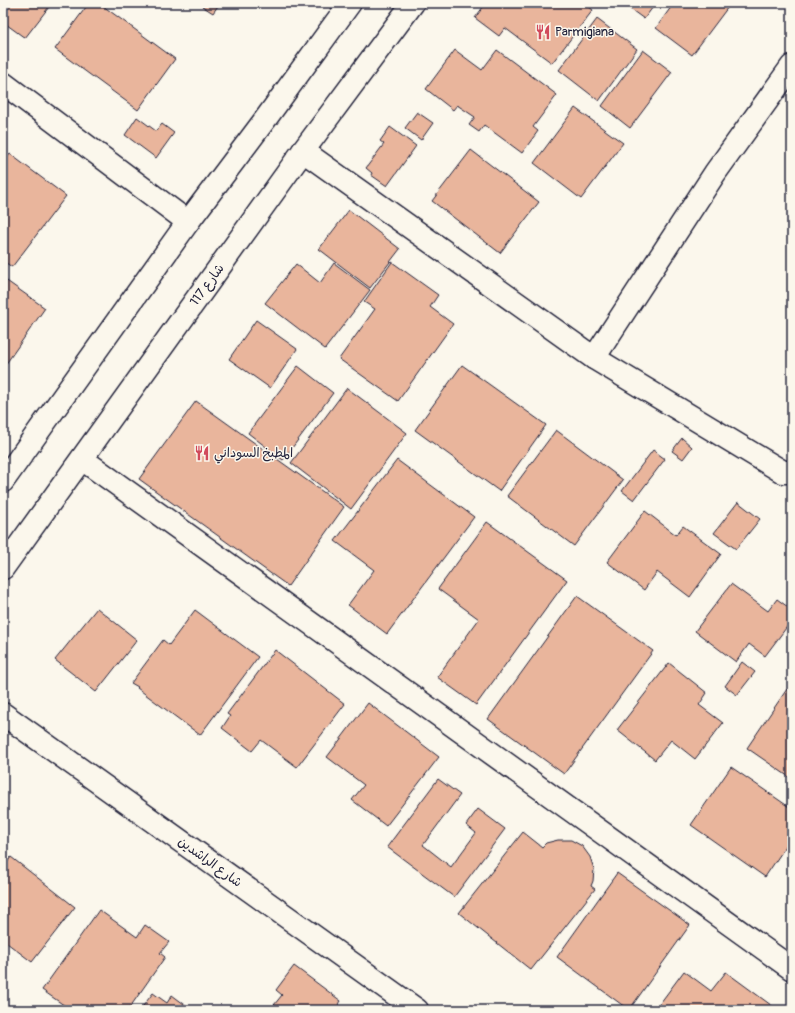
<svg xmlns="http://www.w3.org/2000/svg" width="795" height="1013" font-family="Pangolin,'Playpen Sans Arabic',sans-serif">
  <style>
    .building { fill: #e9b59c; stroke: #22223b }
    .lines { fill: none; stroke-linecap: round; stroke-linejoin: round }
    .street-casing { stroke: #22223b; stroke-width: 25 }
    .secondary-casing { stroke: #22223b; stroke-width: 25 }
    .street { stroke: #fbf7ec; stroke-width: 22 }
    .secondary { stroke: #fbf7ec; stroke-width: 22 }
    .labels { text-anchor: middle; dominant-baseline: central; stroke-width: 3; stroke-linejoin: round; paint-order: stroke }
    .poi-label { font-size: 13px; fill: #22223b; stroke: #fbf7ec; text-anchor: start }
    .street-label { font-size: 13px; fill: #22223b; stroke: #fbf7ec }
  </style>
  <rect width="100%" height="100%" fill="#fbf7ec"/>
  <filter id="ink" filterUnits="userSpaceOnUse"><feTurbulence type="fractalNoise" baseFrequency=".025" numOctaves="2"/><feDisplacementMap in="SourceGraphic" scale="8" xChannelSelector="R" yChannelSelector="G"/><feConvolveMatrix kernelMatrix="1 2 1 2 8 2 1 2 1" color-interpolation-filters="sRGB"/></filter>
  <g filter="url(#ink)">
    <g class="building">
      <path d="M3,3H52L25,38L3,22Z"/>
      <path d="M89,3H99L175,59L138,110L55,49Z"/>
      <path d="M204,3H220L213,13L202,6Z"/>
      <path d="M486,3H584L593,10L552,63L505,28L499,36L475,18Z"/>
      <path d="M622,3H656L644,19Z"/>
      <path d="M674,3H731L692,55L656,28Z"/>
      <path d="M597,19L637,49L599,101L559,70Z"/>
      <path d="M455,50L482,70L497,50L557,95L533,127L538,131L522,153L484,125L479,132L469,125L475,117L457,105L453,110L426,89Z"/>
      <path d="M643,50L672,72L630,128L602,106Z"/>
      <path d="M575,108L623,143L581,199L534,163Z"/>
      <path d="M417,112L433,123L421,140L405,128Z"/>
      <path d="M137,117L156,131L162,124L174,133L156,158L125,135Z"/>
      <path d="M390,127L416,146L387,186L371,175L372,173L366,168L384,144L380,141Z"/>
      <path d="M471,150L539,202L500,253L432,201Z"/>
      <path d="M10,154L66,196L12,267L3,261V159L5,160Z"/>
      <path d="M349,210L400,249L370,288L319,249Z"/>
      <path d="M392,262L438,295L430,307L453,324L398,401L339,359L375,309L364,302Z"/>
      <path d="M334,263L370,290L325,349L265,303L296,264L320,283Z"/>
      <path d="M4,279L45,308L3,368V281Z"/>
      <path d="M256,320L297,349L270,388L229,359Z"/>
      <path d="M462,365L546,425L499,491L415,430Z"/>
      <path d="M298,366L333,393L283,460L248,433Z"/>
      <path d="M347,388L407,433L351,509L291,463Z"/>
      <path d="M196,401L344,507L288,586L139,479Z"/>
      <path d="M556,430L623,480L574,546L507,496Z"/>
      <path d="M682,438L692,447L683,459L672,451Z"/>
      <path d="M653,450L665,459L634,500L622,491Z"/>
      <path d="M397,460L474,517L387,634L348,605L374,570L335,541Z"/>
      <path d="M738,502L760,519L736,549L714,533Z"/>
      <path d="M645,511L676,535L683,526L721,554L690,597L657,572L644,590L607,562Z"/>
      <path d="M487,522L567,580L476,705L437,677L479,619L438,589Z"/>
      <path d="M731,584L768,611L777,599L792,610V620L765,656L749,644L736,662L695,631Z"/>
      <path d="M577,596L653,651L564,774L488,719Z"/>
      <path d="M97,608L137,640L96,692L55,660Z"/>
      <path d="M195,610L258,657L200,735L137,688L138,687L131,683L163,640L169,645Z"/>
      <path d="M275,650L345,704L297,767L261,740L252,751L222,728L230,716L227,714Z"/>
      <path d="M742,662L755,672L737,695L725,686Z"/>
      <path d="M669,663L707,693L699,705L723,723L695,759L671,740L655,760L617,730Z"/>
      <path d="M787,689L792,692V779L747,748Z"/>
      <path d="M368,703L439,757L386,826L352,800L364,785L327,757Z"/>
      <path d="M731,767L792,809V837L765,877L691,825Z"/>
      <path d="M438,779L460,795L423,845L451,867L476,833L466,825L478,809L505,829L454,897L387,847Z"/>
      <path d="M523,832L542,847L546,843L558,840H571L582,846L590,857L594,869L593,881L591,886L595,889L531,970L459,913Z"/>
      <path d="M11,857L75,907L32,962L3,940V868Z"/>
      <path d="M617,873L690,925L629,1010L557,957Z"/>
      <path d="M99,910L137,937L145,925L169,942L160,953L165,957L128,1010H71L42,990Z"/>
      <path d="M294,966L341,1001L335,1010H270L282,995L276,990Z"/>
      <path d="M684,971L711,991L726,972L775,1008L774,1010H655Z"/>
      <path d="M153,993L167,1003L172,995L192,1010H140Z"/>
    </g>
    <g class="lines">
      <defs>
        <g id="street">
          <path d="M3,83L188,222"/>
          <path d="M303,151L594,358L783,472H792"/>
          <path d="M594,358L715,173L792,66"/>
          <path d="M82,459L792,969"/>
          <path d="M3,714L417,1010"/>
        </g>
        <g id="secondary">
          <path d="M3,481L188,222L267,117L350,3"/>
          <path d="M3,568L303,151L413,3"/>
        </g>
      </defs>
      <use href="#street" class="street-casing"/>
      <use href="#secondary" class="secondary-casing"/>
      <use href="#street" class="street"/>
      <use href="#secondary" class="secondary"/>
    </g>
  </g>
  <defs>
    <symbol id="restaurant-bare" viewBox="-9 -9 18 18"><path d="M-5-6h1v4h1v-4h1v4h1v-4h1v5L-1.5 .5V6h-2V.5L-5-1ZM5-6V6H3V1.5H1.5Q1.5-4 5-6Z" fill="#d1495b" stroke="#fbf7ec" stroke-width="2.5" paint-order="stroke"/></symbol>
  </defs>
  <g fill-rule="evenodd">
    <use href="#restaurant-bare" x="532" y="21" width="22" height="22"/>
    <use href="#restaurant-bare" x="191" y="442" width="22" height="22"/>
  </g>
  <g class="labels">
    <g class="poi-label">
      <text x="555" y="32">Parmigiana</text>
      <text x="214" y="453">المطبخ السوداني</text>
    </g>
    <g class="street-label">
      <text transform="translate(207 285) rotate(-54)">شارع 117</text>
      <text transform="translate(210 862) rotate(36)">شارع الراشدين</text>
    </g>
  </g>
  <rect width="795" height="1013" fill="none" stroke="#fbf7ec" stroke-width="16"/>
  <rect x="8" y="8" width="779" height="997" fill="none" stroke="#22223b" stroke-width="1.5" filter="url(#ink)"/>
</svg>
